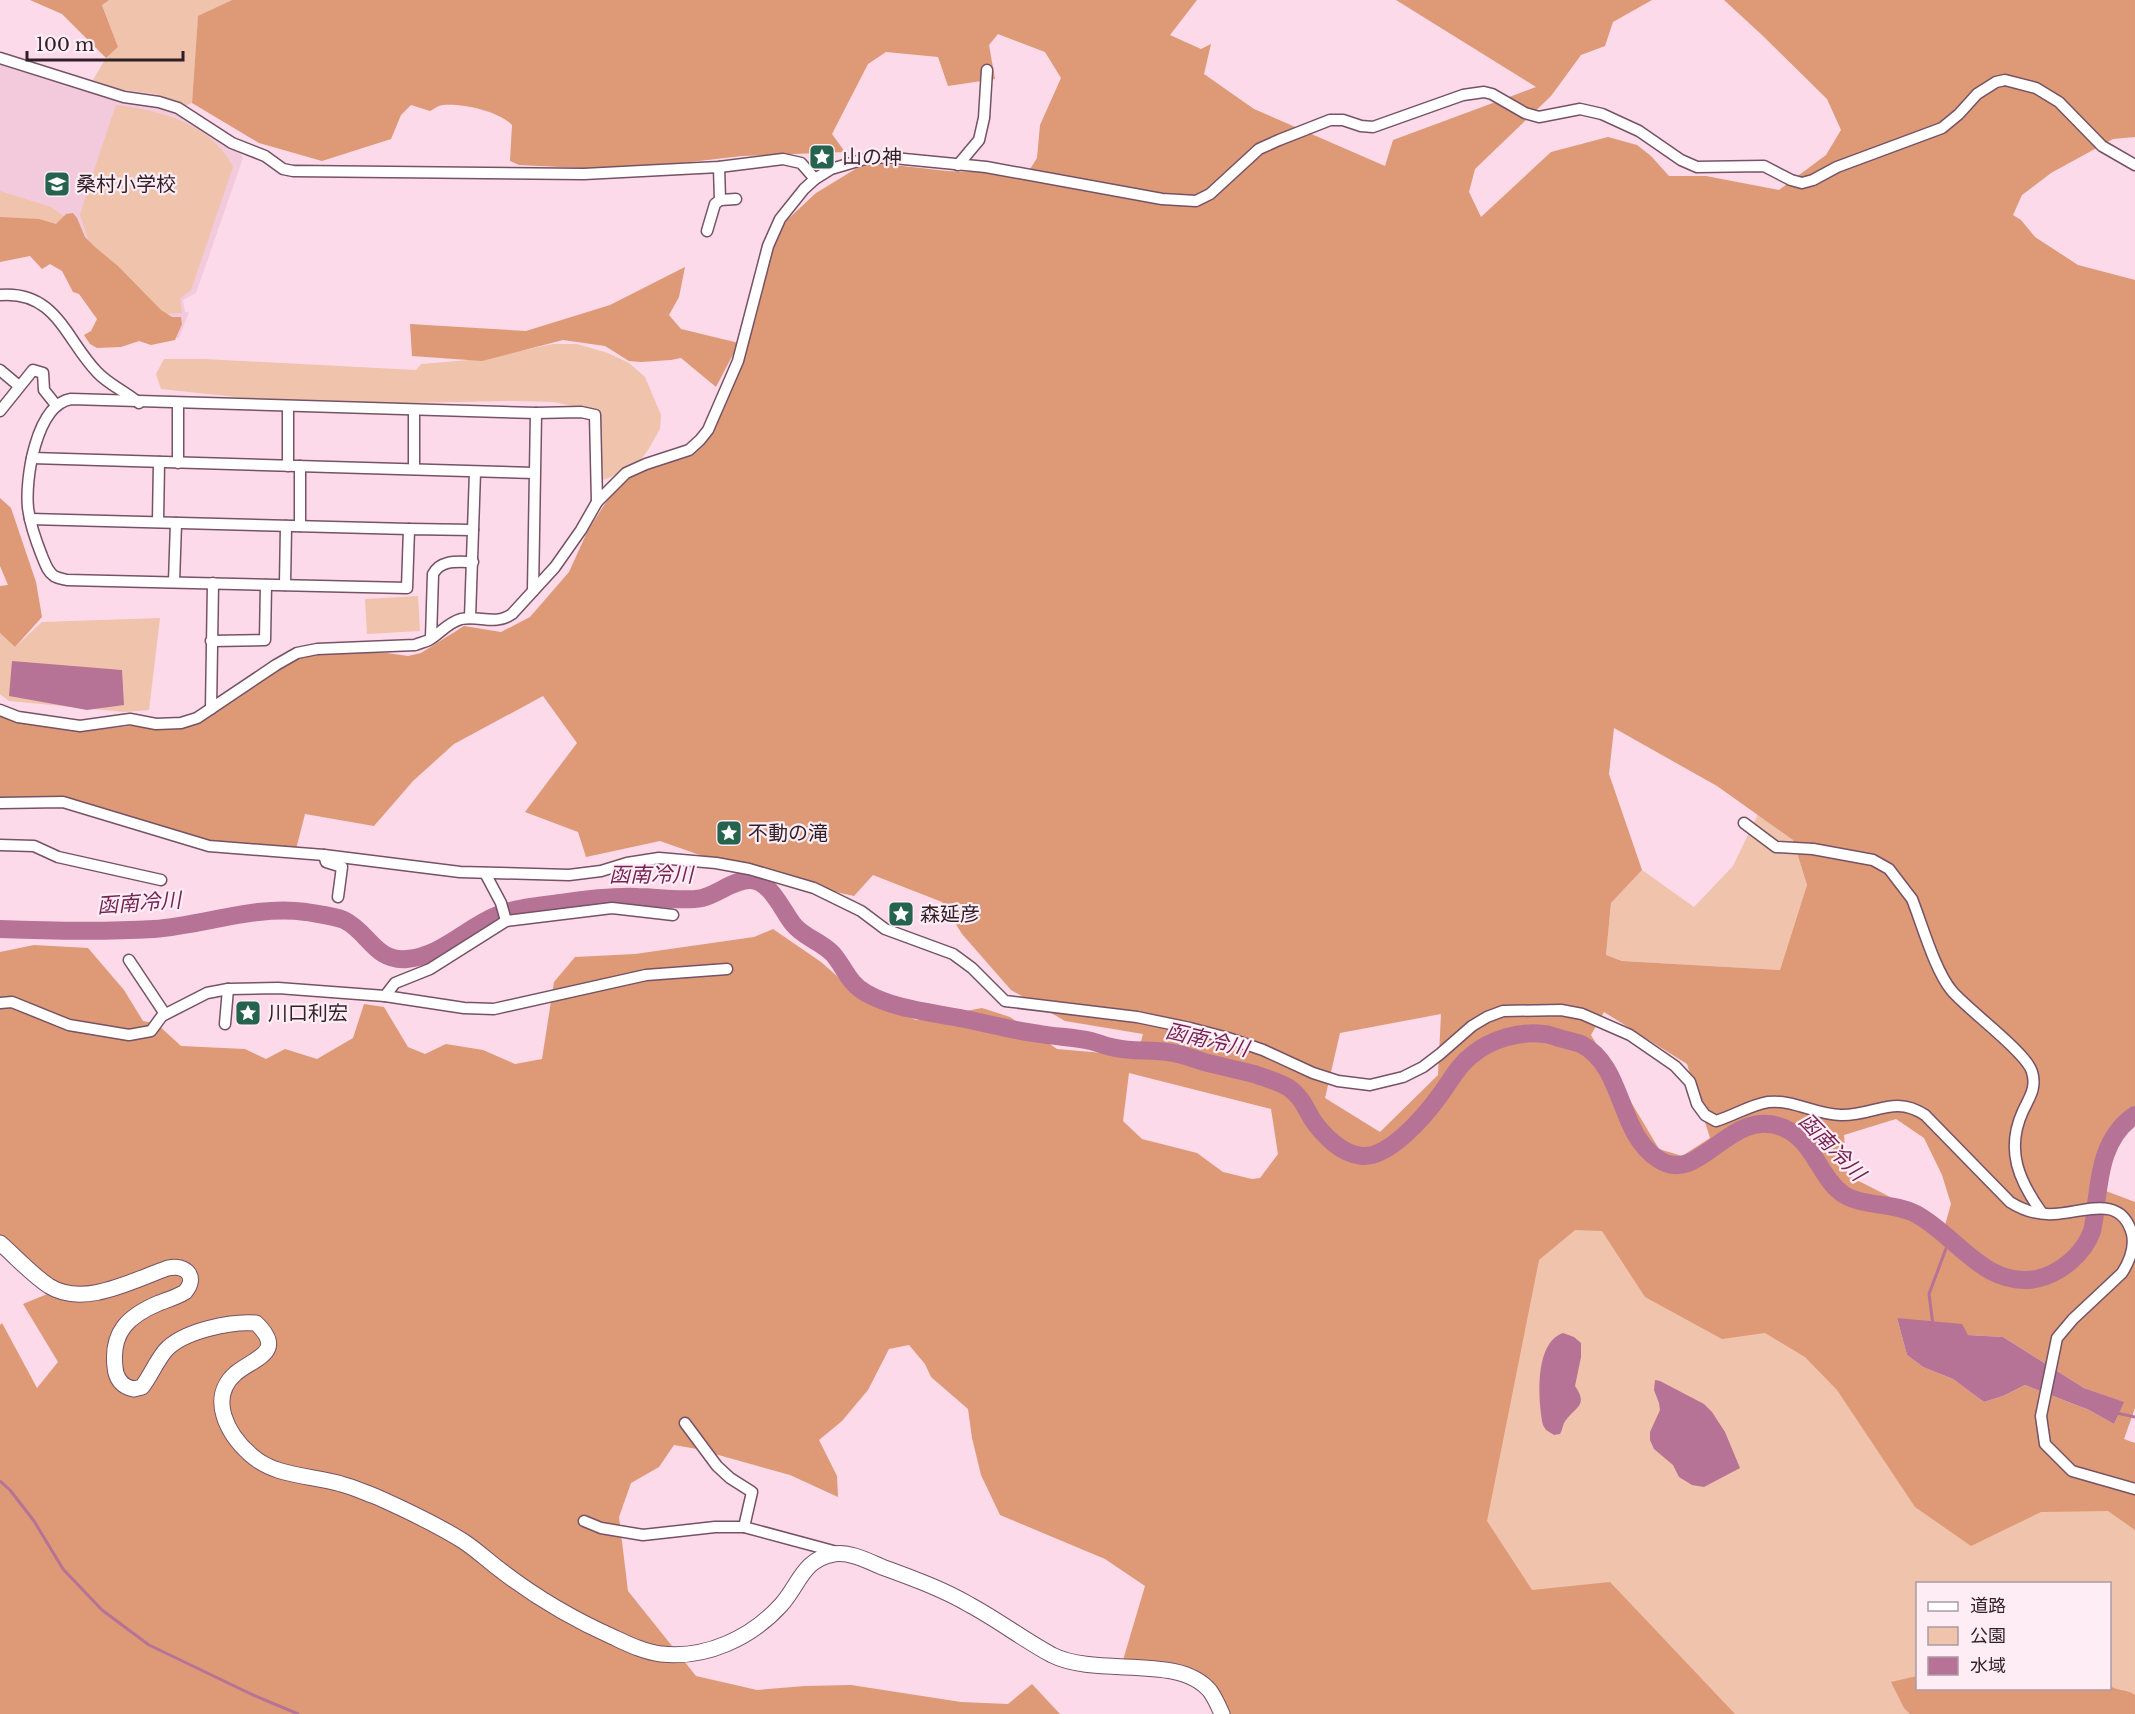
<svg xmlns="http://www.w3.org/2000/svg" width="2135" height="1714" font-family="'Libre Baskerville','Noto Sans JP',serif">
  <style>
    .built { fill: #f2cadc }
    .green { fill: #f0c3ac; fill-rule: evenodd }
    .forest { fill: #de9976; fill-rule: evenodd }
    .water { fill: #b77395 }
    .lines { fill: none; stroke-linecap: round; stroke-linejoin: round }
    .stream { stroke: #b77395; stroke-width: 3 }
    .river { stroke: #b77395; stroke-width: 18 }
    .street-casing { stroke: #765264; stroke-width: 13 }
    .secondary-casing { stroke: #765264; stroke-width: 17 }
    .street { stroke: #fff; stroke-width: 10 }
    .secondary { stroke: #fff; stroke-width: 15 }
    .labels { text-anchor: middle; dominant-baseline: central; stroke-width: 4.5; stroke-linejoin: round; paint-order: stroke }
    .poi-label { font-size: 20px; fill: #2f1f27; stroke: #ffedf5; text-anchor: start }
    .water-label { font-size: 21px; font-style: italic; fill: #752353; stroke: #ffedf5 }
  </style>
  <rect width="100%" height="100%" fill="#fddaea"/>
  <path class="built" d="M0,64L116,100L165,109L188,120L223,144L240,152L243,158L196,293L183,300L185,312H189L179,338H159L0,221Z"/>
  <g class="green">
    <path d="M109,0H232L198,17L192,103L185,106L155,94L117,89L93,80L106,58L118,47L102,4Z"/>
    <path d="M116,105C160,110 212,124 233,167L191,290L180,298L182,313L163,314L90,244L80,215L89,185Z"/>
    <path d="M0,191L51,207L66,218L56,227L0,219Z"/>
    <path d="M553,344H577L608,353L629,363L645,377L661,415L660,429L648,450L639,462L611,477L600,481L596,411L554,402L513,401L351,404L245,398L161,389L156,374L164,359H204L416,370L421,364L481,359Z"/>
    <path d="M418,596L420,631L367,634L365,599Z"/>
    <path d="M160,618L149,710L125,712L9,701L0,694V633L15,647L42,622Z"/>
    <path d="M1758,814L1793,840L1807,885L1780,970L1622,961L1606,955L1611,903L1642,870L1694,907L1733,866Z"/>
    <path d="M1568,1205L2135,1483V1714H1709L1527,1606L1453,1565L1469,1383ZM1918,1584H2110V1688H1918Z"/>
  </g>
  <g class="forest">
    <path d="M30,0H109L102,5L118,47L106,58L62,14Z"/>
    <path d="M232,0H1197L1170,35L1201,49L1211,44L1204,74L1254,109L1385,166L1393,140L1536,87L1396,0H1652L1613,22L1605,46L1581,55L1551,96L1475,169L1469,192L1481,217L1551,152L1608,137L1637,145L1651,156L1669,176H1706L1779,190L1826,155L1841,130L1827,99L1763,36L1724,0H2135V137L2113,139L2051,173L2022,195L2013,215L2021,220L2035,237L2078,265L2135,280V1110L2098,1188L2135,1202V1408L2124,1439L2135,1443V1530L2108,1511L2041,1512L1971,1546L1915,1507L1837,1390L1805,1357L1765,1333L1722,1339L1645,1297L1602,1231L1575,1230L1539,1260L1487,1521L1532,1590L1610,1582L1735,1714H1227L1195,1669L1123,1660L1145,1586L1105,1559L1000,1515L981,1475L972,1438L968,1409L931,1377L925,1364L909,1345L889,1349L868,1390L842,1421L819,1440L837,1476L838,1497L790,1475L697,1449L674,1445L659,1467L631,1483L619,1517L628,1591L696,1676L757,1690L805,1686L851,1685L961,1702L1008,1704L1032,1684L1060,1714H0V1325L2,1323L37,1388L58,1362L23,1304L57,1290L0,1235V952L34,945L88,948L124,990L143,1021L157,1024L181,1046L245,1049L266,1059L285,1049L317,1059L353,1038L364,1004L384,1007L408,1047L425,1054L446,1044L483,1050L515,1064L542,1059L554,982L575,957L635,954L754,937L773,929L821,962L837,976L857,996L916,1020L982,1008L1010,1017L1057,1049L1137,1056L1143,1034L1065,1021L1011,990L962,934L942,902L873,875L854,896L751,873L660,841L586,857L578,832L525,812L577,743L543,696L454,744L413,781L374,826L305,814L296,849L216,842L54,800L0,798V714L2,711L93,730L194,719L297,653H387L408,656L421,653L464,626L501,632L530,617L569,572L588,530L623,476L705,439L743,338L763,260L787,220L816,193L867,162L947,171L1027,174L1037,158L1040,125L1061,78L1045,52L998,34L989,45L995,79L948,86L938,57L886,52L868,64L832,134L845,152L742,156L621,170L519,165L510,161L512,125C499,111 462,103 443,105C439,105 434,109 430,111L411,105L401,115L391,139L322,161L259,143L192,103L198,16ZM1614,728L1717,786L1793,840L1807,885L1780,970L1622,961L1606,955L1611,903L1642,870L1609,774ZM1604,1012L1687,1064L1710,1138L1682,1156L1659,1149L1591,1035ZM1441,1014L1438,1075L1380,1132L1325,1098L1340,1033ZM1129,1073L1271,1109L1278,1154L1260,1178L1252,1179L1223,1172L1197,1153L1142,1139L1123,1121ZM1896,1119L1924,1138L1942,1175L1951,1204L1945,1225L1847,1175L1844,1135ZM1897,1318L1968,1335L2003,1337L2084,1388L2123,1402L2114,1424L2089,1410L2025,1385L2003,1396L1984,1402L1953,1379L1923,1367L1907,1355Z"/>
    <path d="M73,213L77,218L85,237L95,247L118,266L161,310L172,317H181L182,324L175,340L151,345L139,341L121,347L97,348L90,344L84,335L91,331L97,319L79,294L73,292L62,271L50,264L42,269L30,256L0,262V217L39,219L56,224L66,214Z"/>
    <path d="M685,267L679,297L669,315L681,329L739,343L716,387L681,358L671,360L641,362L629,361L605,346L563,340L482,361L412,356L410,324L526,331L610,305Z"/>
    <path d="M0,498L11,508L36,582L42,617L15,647L0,633V586L8,585L0,566Z"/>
    <path d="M1917,1676L1918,1688H2110V1686C2118,1691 2126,1689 2135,1695V1714H1910L1904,1708L1891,1682Z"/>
  </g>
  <g class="water">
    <path d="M12,661L122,670L124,705L87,710L9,696Z"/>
    <path d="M1897,1318L1962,1324L1968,1335L2003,1337L2084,1388L2124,1402L2114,1424L2089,1410L2025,1385L2003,1396L1984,1402L1953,1379L1923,1367L1907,1355Z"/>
    <path d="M1563,1333L1574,1337L1581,1343V1357L1575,1386C1588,1405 1577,1406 1566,1420C1562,1425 1563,1429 1560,1434L1554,1435L1546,1430L1543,1425C1538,1400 1534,1343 1563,1333Z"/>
    <path d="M1655,1380L1660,1381L1704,1404L1712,1412L1725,1432L1740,1468L1704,1487L1692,1485L1679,1477L1673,1465L1654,1449L1650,1440V1432L1660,1410L1659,1403L1654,1390Z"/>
  </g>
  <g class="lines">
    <g class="stream">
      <path d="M1933,1325L1929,1294L1950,1238"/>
      <path d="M2117,1413L2135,1417"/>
      <path d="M0,1481L10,1490L34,1521L63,1569L102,1610L149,1645L251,1694L298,1714"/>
    </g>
    <path class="river" d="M0,929C51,931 103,932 154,929C206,925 254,905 306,912C317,914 334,916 344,920C369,932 375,962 407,959C442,956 467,927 498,915C519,907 540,906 561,903C587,899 612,896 638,897C658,897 682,902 702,898C718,894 733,880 750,880C770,880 782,910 793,924C804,938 821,941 833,954C845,968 849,984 866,993C896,1010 932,1012 965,1019C990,1024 1015,1031 1040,1034C1057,1037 1075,1037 1091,1041C1099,1043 1107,1047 1116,1048C1132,1052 1150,1049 1167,1052C1179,1053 1192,1058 1204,1062C1220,1066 1237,1070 1254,1074C1265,1078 1280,1082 1289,1088C1301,1096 1305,1107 1312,1119C1323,1135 1341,1154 1362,1156C1389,1158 1425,1116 1440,1095C1450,1082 1458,1065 1472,1055C1491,1039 1519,1031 1544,1034C1548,1034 1552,1036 1556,1037C1562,1039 1575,1042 1581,1044C1625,1067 1617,1132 1658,1159C1700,1188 1730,1104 1784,1128C1814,1141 1819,1177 1843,1194C1862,1207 1893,1202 1916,1214C1957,1236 1984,1288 2036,1279C2060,1274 2084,1254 2092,1231C2093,1228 2096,1208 2096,1205C2100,1171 2104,1136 2135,1115"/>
    <defs>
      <g id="street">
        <path d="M0,58L124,97L159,102L178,108L232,143L265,156L283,169L293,171L584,174L719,167L783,159L801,163L815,179"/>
        <path d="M958,165L979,140L984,118L987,70"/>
        <path d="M720,200L736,199"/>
        <path d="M707,231L715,204L720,200L719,167"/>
        <path d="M0,295C56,290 66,340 97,372C109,385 125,391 139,403"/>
        <path d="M0,370L19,386"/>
        <path d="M178,403V463"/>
        <path d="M0,411L33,370L43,373L44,390L56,405"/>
        <path d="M32,458L534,473"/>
        <path d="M288,466V406"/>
        <path d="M414,469V410"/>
        <path d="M30,519L409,529"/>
        <path d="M158,522L159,462"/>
        <path d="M300,526V466"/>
        <path d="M473,530L409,529L407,588L67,580C63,579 57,578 54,576C47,571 45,563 42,556C36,541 30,524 28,508C25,479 36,405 71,399L536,413L581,412L595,415L597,502"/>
        <path d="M174,582L176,523"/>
        <path d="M285,585L286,526"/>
        <path d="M533,591L536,413"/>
        <path d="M470,618L475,472"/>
        <path d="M431,638L433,574C441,559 458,562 473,562"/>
        <path d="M211,641L265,640L266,585"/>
        <path d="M211,709L213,583"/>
        <path d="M0,710L18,717L80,726L130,719L156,724L181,723L197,718L276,665L297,653L317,649L415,645C420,643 425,642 429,640C441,633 447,623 461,619C479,615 495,626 512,614L555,567L581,530L597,502L626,473L646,464L689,450L700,440L708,430L738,361L768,246L780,219L804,189L815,179L831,169L865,159L886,157L904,159L986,167L1162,199L1196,201L1210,194L1259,149L1279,140L1330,120H1343L1361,126L1373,127L1463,95L1484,92L1492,94L1525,113L1539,117L1580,109L1602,114L1639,131L1681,160L1697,167L1764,166L1791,180L1802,183L1813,180L1837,167L1942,128L1959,114L1977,94L1996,82L2005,80L2036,88L2059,102L2102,146L2135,165"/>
        <path d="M0,803L63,802L209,846L324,855L460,872L569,875L601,871L627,863L659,858L716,863L749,869L814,888L861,911L885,929L953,954L972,968L1005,1001L1137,1017L1190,1028L1228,1038L1263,1050L1313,1073L1338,1081L1370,1085L1403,1077L1423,1067L1440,1054L1472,1026L1487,1017L1503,1011L1561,1010L1582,1014L1630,1035L1675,1066L1690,1082L1697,1104L1705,1115L1716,1121C1733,1116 1750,1105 1768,1102C1793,1099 1816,1115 1841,1115C1874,1116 1894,1094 1925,1115L2010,1202C2024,1211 2037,1215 2054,1214C2083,1213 2121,1193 2132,1234C2135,1248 2129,1262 2122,1273L2073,1319L2057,1338L2041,1416L2045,1444L2072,1471L2135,1489"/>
        <path d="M1744,823L1776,847L1813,849L1873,860L1889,869L1912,899C1922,924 1935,971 1952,991C1968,1010 2027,1053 2032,1072C2037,1088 2029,1098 2023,1111C2005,1150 2019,1181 2042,1213"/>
        <path d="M0,845L34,846L58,857L161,880"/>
        <path d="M324,855L326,862L342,867L338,897"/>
        <path d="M485,873L501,903L506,921"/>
        <path d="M129,960L165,1014"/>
        <path d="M385,996L395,983L430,969L506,921L612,908L673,915"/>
        <path d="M0,1003L12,1002L69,1025L129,1035L151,1031L162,1016L207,993L228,989L278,988L385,996L464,1008L494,1009L646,975L727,969"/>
        <path d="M225,1024L228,989"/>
        <path d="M685,1423L717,1466L730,1478L752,1492L744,1527"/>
        <path d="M584,1521L601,1528L643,1535L715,1527H744L837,1552"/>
      </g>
      <path id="secondary" d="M0,1243C16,1257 31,1274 49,1286C84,1308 133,1280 168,1268C186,1264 198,1277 185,1292C177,1297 167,1300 159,1303C128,1316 111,1332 115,1367C116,1379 122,1387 134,1389L142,1387C151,1375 156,1362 165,1351C182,1331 231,1321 256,1323C286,1352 256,1357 236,1373C207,1398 228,1435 251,1455C275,1477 312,1475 341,1484C353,1487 366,1493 377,1497C406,1510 436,1524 463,1541C477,1550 489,1562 503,1572C537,1598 575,1620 613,1637C628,1644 644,1652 661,1654C706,1659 751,1638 781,1605C799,1585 803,1559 834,1554C849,1551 868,1561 882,1567C912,1578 943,1589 970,1605C998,1620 1024,1640 1052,1655C1098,1678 1179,1653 1210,1691C1215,1698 1219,1707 1222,1714"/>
    </defs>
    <use href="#street" class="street-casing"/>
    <use href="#secondary" class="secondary-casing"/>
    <use href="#street" class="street"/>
    <use href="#secondary" class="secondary"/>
  </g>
  <defs>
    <symbol id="sight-square" viewBox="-11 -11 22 22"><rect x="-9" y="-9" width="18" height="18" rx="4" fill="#25634f" stroke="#ffedf5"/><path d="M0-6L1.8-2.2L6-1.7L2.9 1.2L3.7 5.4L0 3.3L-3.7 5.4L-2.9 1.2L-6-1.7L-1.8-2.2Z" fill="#fff"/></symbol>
    <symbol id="school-square" viewBox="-11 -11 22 22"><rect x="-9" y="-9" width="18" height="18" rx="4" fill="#25634f" stroke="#ffedf5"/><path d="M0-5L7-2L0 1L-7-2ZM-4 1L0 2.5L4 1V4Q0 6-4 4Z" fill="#fff"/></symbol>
  </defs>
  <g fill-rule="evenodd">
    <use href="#sight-square" x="807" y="142" width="30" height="30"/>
    <use href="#school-square" x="42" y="169" width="30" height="30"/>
    <use href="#sight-square" x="714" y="818" width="30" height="30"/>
    <use href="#sight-square" x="886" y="899" width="30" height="30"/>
    <use href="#sight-square" x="233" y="998" width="30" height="30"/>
  </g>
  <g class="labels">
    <g class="poi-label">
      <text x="842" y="157">山の神</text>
      <text x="76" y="184">桑村小学校</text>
      <text x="748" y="833">不動の滝</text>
      <text x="920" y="914">森延彦</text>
      <text x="268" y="1013">川口利宏</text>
    </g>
    <g class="water-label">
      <text x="651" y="875">函南冷川</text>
      <text transform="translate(139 903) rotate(-4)">函南冷川</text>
      <text transform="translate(1207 1040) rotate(13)">函南冷川</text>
      <text transform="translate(1832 1147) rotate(46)">函南冷川</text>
    </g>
  </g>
  <rect x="1916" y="1582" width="195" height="108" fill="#ffedf5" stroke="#ac9ba3" stroke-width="1.5"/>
  <rect x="1928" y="1602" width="30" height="9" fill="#ffffff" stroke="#ac9ba3" stroke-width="1.5"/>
  <text x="1970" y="1612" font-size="18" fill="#2f1f27">道路</text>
  <rect x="1928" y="1627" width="30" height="18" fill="#f0c3ac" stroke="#ac9ba3" stroke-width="1.5"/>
  <text x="1970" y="1642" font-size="18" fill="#2f1f27">公園</text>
  <rect x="1928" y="1657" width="30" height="18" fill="#b77395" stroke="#ac9ba3" stroke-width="1.5"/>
  <text x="1970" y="1672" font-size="18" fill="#2f1f27">水域</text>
  <path d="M27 51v9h156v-9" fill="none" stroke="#2f1f27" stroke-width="3"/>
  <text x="36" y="51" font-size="18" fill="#2f1f27" stroke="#ffedf5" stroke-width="4.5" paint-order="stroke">100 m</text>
</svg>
